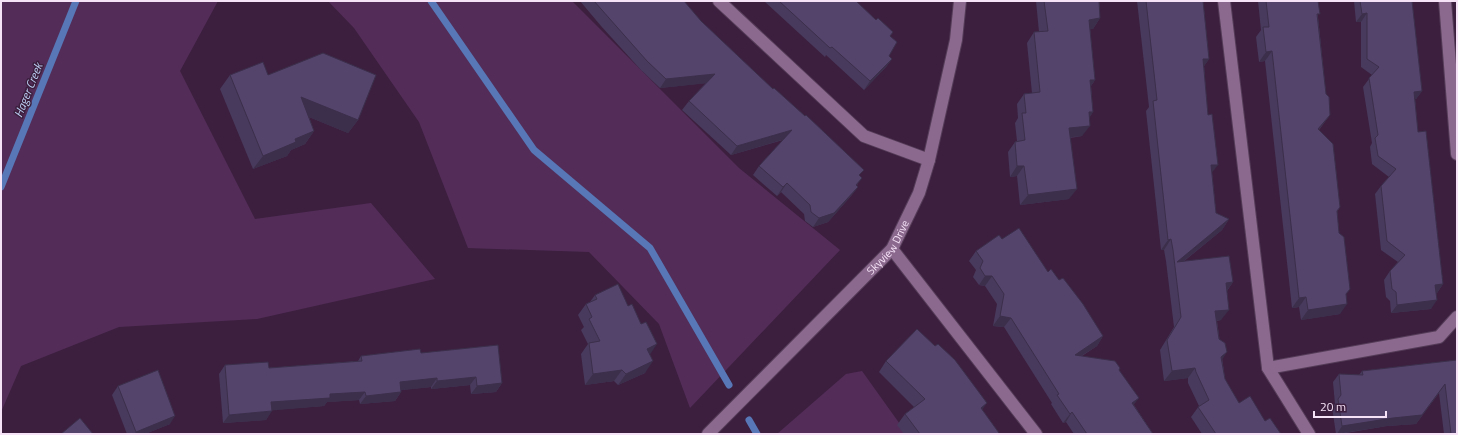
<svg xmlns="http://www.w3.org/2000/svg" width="1458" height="435" font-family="'Titillium Web',sans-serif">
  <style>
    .green { fill: #532d58 }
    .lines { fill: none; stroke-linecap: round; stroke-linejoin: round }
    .stream { stroke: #5777b6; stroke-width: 7 }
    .minor-casing { stroke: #553c58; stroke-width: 14 }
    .minor { stroke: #8b698e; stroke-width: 12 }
    .wall { fill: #483a5c }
    .shaded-wall { fill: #3b2f4b }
    .building { fill: #54436b; stroke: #3b2f4b }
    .labels { text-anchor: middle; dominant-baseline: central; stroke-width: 3; stroke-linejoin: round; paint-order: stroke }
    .street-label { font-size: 11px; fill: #f6e3f8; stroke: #3c1f3f }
    .water-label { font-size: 12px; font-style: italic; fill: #bcd0f3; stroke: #3c1f3f }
  </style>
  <rect width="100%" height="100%" fill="#3c1f3f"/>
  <g class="green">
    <path d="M1,1H218L180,71L255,219L371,203L435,279L257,319L119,327L21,366L1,412Z"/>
    <path d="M328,1H572L739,168L840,250L690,408L659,324L589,252L468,248L419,122L354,28Z"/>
    <path d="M862,371L907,434H777L846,374Z"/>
  </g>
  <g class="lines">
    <g class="stream">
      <path d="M431,1L534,150L650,248L729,385"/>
      <path d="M1,187L76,1"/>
      <path d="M749,420L757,434"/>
    </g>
    <defs>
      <g id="minor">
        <path d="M719,1L864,136L929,160"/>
        <path d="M1224,1L1268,368L1309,434"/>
        <path d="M1445,1L1457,154"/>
        <path d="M892,249L1036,434"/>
        <path d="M1268,368L1439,337L1457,317"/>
        <path id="s1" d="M708,434L892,249L919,193L929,160L956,40L960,1"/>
      </g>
    </defs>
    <use href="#minor" class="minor-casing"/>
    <use href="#minor" class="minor"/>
  </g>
  <g class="wall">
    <path d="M580,1H684L701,21L860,175L857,186L858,187L851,196L828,222L813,227L805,221L804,214L781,192L777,196L753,175L759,166L783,140L731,155L682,110L689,101L706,83L660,88L641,70L601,26Z"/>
    <path d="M764,1H856L876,20L893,32L890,36L889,56L892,59L886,67L864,90L826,55L825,57Z"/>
    <path d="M1036,1H1099L1100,18L1093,29H1090L1095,80L1091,86L1093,112L1089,118L1082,136L1070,138L1069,199L1020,205L1017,176L1010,177L1008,152L1015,142L1017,141L1015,123L1018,118L1017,104L1024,94L1032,93L1027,43L1034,32H1039Z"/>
    <path d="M1137,1H1203L1209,59L1204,66L1212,173L1216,213L1229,219L1222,230L1183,262L1233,282L1227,291L1221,320L1217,321L1225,379L1239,403L1265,421L1281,434H1202L1191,417L1199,406L1188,383V378L1164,381L1160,350L1174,327L1166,261L1164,250H1161L1146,111L1149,107Z"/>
    <path d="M1258,1H1318V17L1326,94L1330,115L1319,130L1340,207L1337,212L1346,295L1340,314L1301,320L1299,307L1292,308L1265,61L1259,62L1256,37L1261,30Z"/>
    <path d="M1354,1H1412L1422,91L1416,99H1415L1418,132L1443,284L1437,293H1436L1431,309L1391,313L1390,301L1386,297L1384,280L1390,271L1398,262L1381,250L1375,194L1381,186L1389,177L1372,164L1370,147L1372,143L1363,87L1372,75L1361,67V22H1356Z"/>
    <path d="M230,75H268L358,120L348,133L309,117L314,131L305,144L291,150L287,156L253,169L220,89Z"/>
    <path d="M1002,239L1059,280L1103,336L1097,346L1082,356L1119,370L1134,405L1153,434H1074L1066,422L1063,423L1051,404L1052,403L1004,327L993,326L997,304L985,286L979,285L973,277L976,270L969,261L976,251Z"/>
    <path d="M595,295L650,355L645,373L618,385L614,381L585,385L581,354L588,344L581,330L584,327L578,315L586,304L590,302Z"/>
    <path d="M421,353L502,383L496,392L471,394L470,385L431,389V387L401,390V392L395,401L360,404L359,400L327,402L324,406L272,410L266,420L223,423L219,374L225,365L269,368L358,361L361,356Z"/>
    <path d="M1457,360V434H1444L1439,393L1416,424L1387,426L1340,434H1336L1332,407L1335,404L1333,382L1339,374L1359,375L1362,371Z"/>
    <path d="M886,361L982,410L999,433L998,434H904L897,425L905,414L914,407L879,372Z"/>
    <path d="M118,386L170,424L145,434H127L112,395Z"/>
  </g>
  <g class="shaded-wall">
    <path d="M1367,13L1361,22H1356L1362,14Z"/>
    <path d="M1100,18L1093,29L1082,30L1089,20Z"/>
    <path d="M1272,51L1265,61L1259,62L1266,52Z"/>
    <path d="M892,59L886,67L864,90L870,81Z"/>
    <path d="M1203,59H1209L1202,69Z"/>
    <path d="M715,74L709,83L660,88L666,79Z"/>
    <path d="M1090,80H1095L1088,90Z"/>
    <path d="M1422,91L1416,99L1408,100L1414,92Z"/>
    <path d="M301,97L358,120L348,133L292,110Z"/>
    <path d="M1089,112H1093L1086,123Z"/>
    <path d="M1330,115L1323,124L1311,139L1318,129Z"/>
    <path d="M1090,126L1082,136L1062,138L1069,128Z"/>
    <path d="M792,130L785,139L731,155L737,146Z"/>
    <path d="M314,131L305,144L291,150L287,156L253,169L263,156L295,139Z"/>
    <path d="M1211,165H1218L1210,175Z"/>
    <path d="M1017,166H1024L1017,176L1010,177Z"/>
    <path d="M787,183L781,192L777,196L783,187Z"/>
    <path d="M858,187L851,196L828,222L813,227L819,218Z"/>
    <path d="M1077,189L1069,199L1020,205L1028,195Z"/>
    <path d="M1229,219L1222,230L1175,268L1177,262Z"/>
    <path d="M1171,239L1164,250H1161L1168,240Z"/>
    <path d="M985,276H992L985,286L979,285Z"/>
    <path d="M1233,282L1225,293L1226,283Z"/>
    <path d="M1443,284L1437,293L1429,294L1435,285Z"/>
    <path d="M1306,297L1299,307L1292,308L1299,298Z"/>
    <path d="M1437,300L1431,309L1391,313L1397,305Z"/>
    <path d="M1347,304L1340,314L1301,320L1308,310Z"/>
    <path d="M1229,310L1221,320L1208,322L1215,311Z"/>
    <path d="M1000,316L1011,318L1004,327L993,326Z"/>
    <path d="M1103,336L1097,346L1068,364L1075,355Z"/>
    <path d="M657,344L649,356L647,349Z"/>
    <path d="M1227,352L1220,363L1221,357Z"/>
    <path d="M653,361L645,373L618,385L626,374Z"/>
    <path d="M1195,368L1188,378L1164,381L1172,371Z"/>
    <path d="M622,370L614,381L585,385L593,374Z"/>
    <path d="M476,377L470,385L431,389L437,381Z"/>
    <path d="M437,378L431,387L394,391L400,382Z"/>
    <path d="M502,383L496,392L471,394L477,386Z"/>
    <path d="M1445,384L1416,424L1387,426L1337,434L1342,426Z"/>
    <path d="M365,392L359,400L327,402L324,406L266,411L271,402L330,394Z"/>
    <path d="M401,392L395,401L360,404L366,396Z"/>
    <path d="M1139,398L1132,407V403Z"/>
    <path d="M987,403L979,414L981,408Z"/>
    <path d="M272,411L266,420L223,423L229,415Z"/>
    <path d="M1072,412L1066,422L1063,423L1070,414Z"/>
    <path d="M175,416L170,424L145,434H134L136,432Z"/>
  </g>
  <g class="building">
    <path d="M594,1H684L701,21L773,89L774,88L805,116L806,115L864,170L859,175L862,178L856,185L858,187L834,213L819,218L811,212L810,205L787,183L783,187L759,166L792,130L737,146L689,101L715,74L666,79L647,61Z"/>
    <path d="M779,1H856L876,20L878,18L893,32L890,36L897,42L889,56L892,59L870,81L832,47L830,48Z"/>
    <path d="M1044,1H1099L1100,18L1089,20L1095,80H1090L1093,112H1089L1090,126L1069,128L1077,189L1028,195L1024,166H1017L1015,142L1025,140L1022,113H1026L1024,94L1040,92L1034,32L1048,31Z"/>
    <path d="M1146,1H1203L1209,59H1203L1208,115L1212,114L1218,165H1211L1216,213L1229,219L1177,262L1229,256L1233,282L1226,283L1229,310L1215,311L1219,339L1225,343L1227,352L1221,357L1225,379L1239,403L1250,396L1265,421L1270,418L1281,434H1216L1198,407L1209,400L1196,372L1195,368L1172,371L1167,340L1181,317L1173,250L1171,239L1168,240L1153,101L1157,100Z"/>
    <path d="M1266,1H1318L1320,14H1317L1326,94L1329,97L1330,115L1318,129L1333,144L1340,207L1337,211L1339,233L1344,237L1350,289L1346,294L1347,304L1308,310L1306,297L1299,298L1272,51L1266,52L1263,27H1269Z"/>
    <path d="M1360,1H1412L1422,91L1414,92L1418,132L1426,131L1443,284L1435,285L1437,300L1397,305L1396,292L1392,289L1390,271L1405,255L1387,241L1381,186L1396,169L1378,156L1375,138L1378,135L1369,78L1379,67L1367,59V13L1362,14Z"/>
    <path d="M323,53L376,75L358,120L301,97L314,131L295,139L296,142L263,156L230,75L263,62L268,75Z"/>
    <path d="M1019,228L1048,272L1051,269L1059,280L1063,278L1083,304L1103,336L1075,355L1115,361L1120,368L1119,370L1139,398L1132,403L1153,434H1087L1072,412L1070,414L1057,395L1059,394L1011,318L1000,316L1004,294L992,276H985L980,268L983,261L976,251L999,235L1002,239Z"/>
    <path d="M618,284L628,306L632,304L641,324L646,322L657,344L647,349L653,361L626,374L622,370L593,374L589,343L600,341L589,319L592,317L586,304L597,299L595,295Z"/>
    <path d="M917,329L935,346L938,344L955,360L987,403L981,408L999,433L997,434H920L905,414L925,399L886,361Z"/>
    <path d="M498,345L502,383L477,386L476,377L437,381V378L400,382L401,392L366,396L365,392L330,394V398L271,402L272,411L229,415L225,365L268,362L269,368L362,361L361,356L420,349L421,353Z"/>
    <path d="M1457,360V434H1451L1445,384L1422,415L1393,418L1342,426L1338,399L1341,395L1339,374L1363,375L1362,371Z"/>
    <path d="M158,370L175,416L136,432L118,386Z"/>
    <path d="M80,418L93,434H61Z"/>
  </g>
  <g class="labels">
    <g class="street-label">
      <text stroke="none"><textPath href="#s1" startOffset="260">Skyview Drive</textPath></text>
    </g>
    <g class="water-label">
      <text transform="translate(28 90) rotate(-68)">Hager Creek</text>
    </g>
  </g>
  <rect width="1458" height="435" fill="none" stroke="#f6e3f8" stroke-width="4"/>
  <path d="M1314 411v6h72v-6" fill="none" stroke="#f6e3f8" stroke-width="2"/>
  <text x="1320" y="411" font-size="12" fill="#f6e3f8" stroke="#3c1f3f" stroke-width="3" paint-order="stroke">20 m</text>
</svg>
